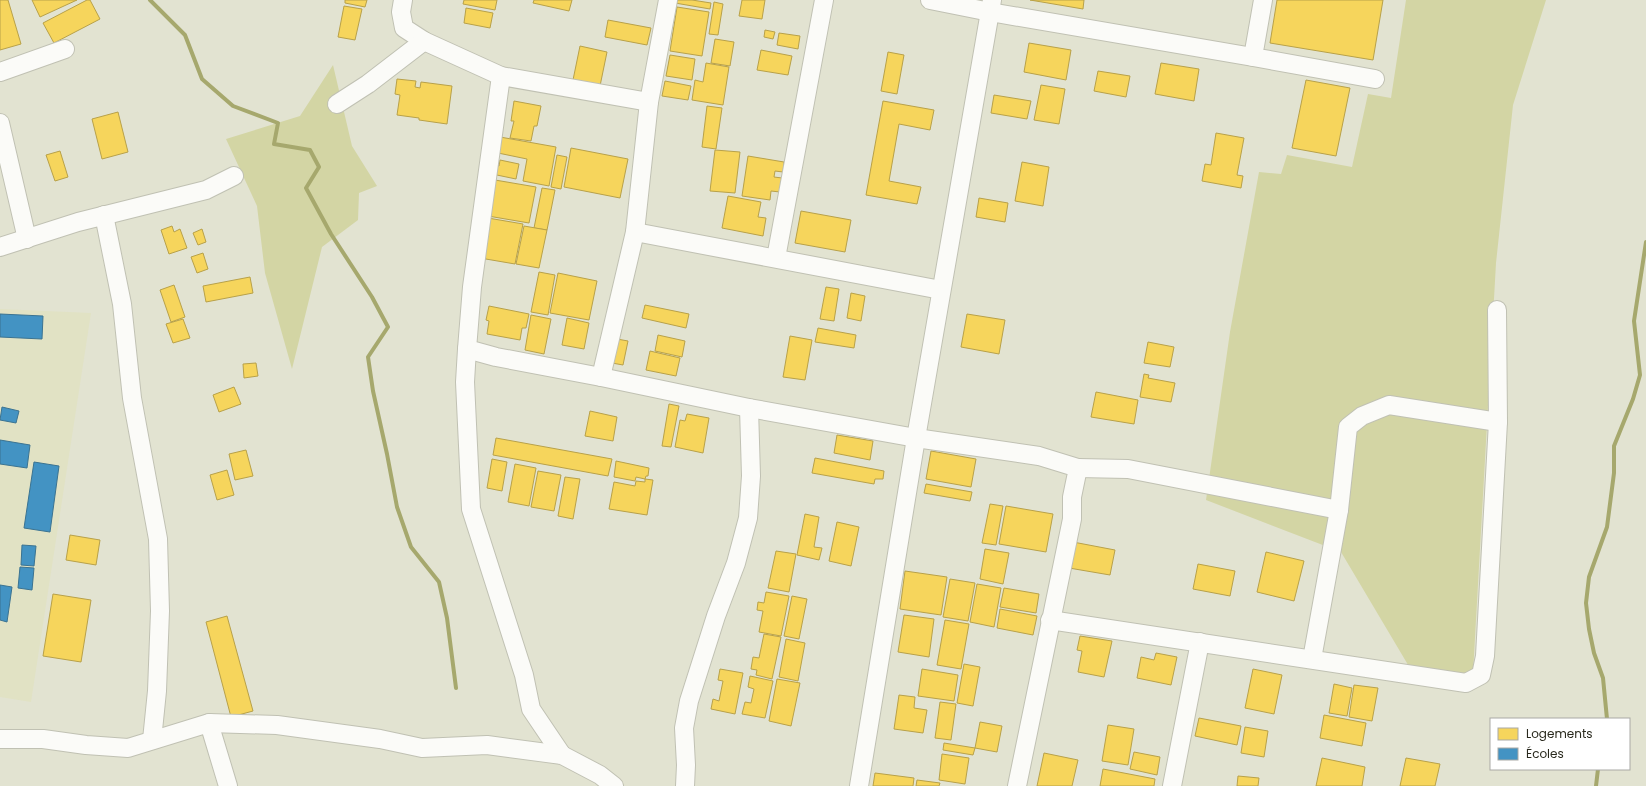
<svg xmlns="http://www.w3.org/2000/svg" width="1646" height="786" font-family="Poppins,sans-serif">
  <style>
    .built { fill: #e1e2c4 }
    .green { fill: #d3d5a4 }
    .homes { fill: #f6d55c; stroke: #b8a149 }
    .schools { fill: #4393c3; stroke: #3b7391 }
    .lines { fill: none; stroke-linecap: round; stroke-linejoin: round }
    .stream { stroke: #a6a86d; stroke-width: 4 }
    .minor-casing { stroke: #c0c1b3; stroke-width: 20 }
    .minor { stroke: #fbfbf8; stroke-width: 18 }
  </style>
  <rect width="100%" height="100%" fill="#e2e3d1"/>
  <path class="built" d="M0,309L91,313L31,702L0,697Z"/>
  <g class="green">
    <path d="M1406,0H1546L1513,105L1496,263L1472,691L1420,685L1341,552L1206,500L1230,332L1259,172L1281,174L1287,155L1352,167L1368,94L1391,98Z"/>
    <path d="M333,65L352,146L377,186L359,193L358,220L322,247L292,369L265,273L257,206L226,139L300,116Z"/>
  </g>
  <g class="homes">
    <path d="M0,0H8L21,44L0,50Z"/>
    <path d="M32,0H77L40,17Z"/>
    <path d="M87,0H90L100,19L54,43L43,23Z"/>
    <path d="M345,0H367L365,7L345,3Z"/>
    <path d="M464,0H497L495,10L463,4Z"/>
    <path d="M534,0H572L569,11L533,3Z"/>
    <path d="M676,0H692L711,3L710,9L675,3Z"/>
    <path d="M742,0H765L762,19L739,16Z"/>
    <path d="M1030,0H1084L1083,9Z"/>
    <path d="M1277,0H1383L1373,60L1270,43Z"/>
    <path d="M714,2L723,4L718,35L709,34Z"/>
    <path d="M344,6L362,9L355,40L338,37Z"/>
    <path d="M677,7L709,12L702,56L670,51Z"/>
    <path d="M466,8L493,13L490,28L464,23Z"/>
    <path d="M608,20L651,28L647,45L605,37Z"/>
    <path d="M765,30L775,32L773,39L764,37Z"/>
    <path d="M779,33L800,36L798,49L777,45Z"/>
    <path d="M715,39L734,42L730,66L711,63Z"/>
    <path d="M1029,43L1071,50L1066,80L1024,72Z"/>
    <path d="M580,46L607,52L600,86L573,80Z"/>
    <path d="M761,50L792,56L788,75L757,70Z"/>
    <path d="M888,52L904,55L897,94L881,91Z"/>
    <path d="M670,55L695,59L692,80L666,76Z"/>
    <path d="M706,63L729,67L723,105L692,100L695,80L703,82Z"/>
    <path d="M1161,63L1199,69L1194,101L1155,94Z"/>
    <path d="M1098,71L1130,76L1126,97L1094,91Z"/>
    <path d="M397,79L416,81L415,87L420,88L421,82L452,86L447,124L419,120V118L397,115L400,95L395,94Z"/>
    <path d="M1306,80L1350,88L1336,156L1292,148Z"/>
    <path d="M665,81L691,86L688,100L662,96Z"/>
    <path d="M1041,85L1065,89L1059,124L1034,120Z"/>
    <path d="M994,95L1031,101L1027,119L991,113Z"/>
    <path d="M514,101L541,106L537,126H534L531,141L510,138L514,121H511Z"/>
    <path d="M883,101L934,110L930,130L899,124L889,181L921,187L917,204L866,195Z"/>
    <path d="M707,106L722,108L716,149L702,147Z"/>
    <path d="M118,112L128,152L102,159L92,119Z"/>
    <path d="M1216,133L1244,138L1237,175L1243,176L1241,188L1202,181L1205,164L1211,165Z"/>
    <path d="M500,137L556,147L549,186L523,181L527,159L498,153Z"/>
    <path d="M571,148L628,159L620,198L564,187Z"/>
    <path d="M715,150L740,152L735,193L710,191Z"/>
    <path d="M60,151L68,177L55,181L46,155Z"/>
    <path d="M557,155L567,157L561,189L551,187Z"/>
    <path d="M748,156L784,162L783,172L775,171L774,177L782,178L780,192L771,191L770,200L742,196Z"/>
    <path d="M500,160L519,164L516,179L492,174L494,165L499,166Z"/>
    <path d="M1022,162L1049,167L1043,206L1015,201Z"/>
    <path d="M495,180L536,187L529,223L488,216Z"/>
    <path d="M542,188L555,190L547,230L534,228Z"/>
    <path d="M728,196L761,202L758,217L766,218L763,236L722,228Z"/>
    <path d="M979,198L1008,203L1005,222L976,217Z"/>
    <path d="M801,211L851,220L845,252L795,243Z"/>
    <path d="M488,218L523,224L515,264L480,258Z"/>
    <path d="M172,226L174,232L180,229L187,248L169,254L161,230Z"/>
    <path d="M524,226L547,230L539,268L516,264Z"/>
    <path d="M202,229L206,242L198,245L193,233Z"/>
    <path d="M203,253L208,269L197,273L191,257Z"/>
    <path d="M539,272L555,275L548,315L531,312Z"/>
    <path d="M558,273L597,281L589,320L550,313Z"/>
    <path d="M250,277L253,293L206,302L203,286Z"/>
    <path d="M174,285L185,317L171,322L160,290Z"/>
    <path d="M826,287L839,289L834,321L820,319Z"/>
    <path d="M851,293L865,296L861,321L847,318Z"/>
    <path d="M645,305L689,314L686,328L642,318Z"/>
    <path d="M489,306L529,314L526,328H522L520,340L487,334L489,321L486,320Z"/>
    <path d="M967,314L1005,320L999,354L961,347Z"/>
    <path d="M531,315L551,319L544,354L525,350Z"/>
    <path d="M567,318L589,323L584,349L562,345Z"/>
    <path d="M183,319L190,338L173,343L166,324Z"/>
    <path d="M818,328L856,335L854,348L815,342Z"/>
    <path d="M658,335L685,341L682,357L655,351Z"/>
    <path d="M790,336L812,340L805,380L783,377Z"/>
    <path d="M617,339L628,341L623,365L612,363Z"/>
    <path d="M1148,342L1174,347L1170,367L1144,363Z"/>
    <path d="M650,351L680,358L676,376L646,370Z"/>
    <path d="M256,363L258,376L244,378L243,364Z"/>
    <path d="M1144,374L1149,375L1148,378L1175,383L1171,402L1140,397Z"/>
    <path d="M234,387L241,404L219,412L213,395Z"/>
    <path d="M1096,392L1138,400L1134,424L1091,417Z"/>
    <path d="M669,404L679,406L671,447L662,446Z"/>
    <path d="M590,411L617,417L613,441L585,436Z"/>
    <path d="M687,414L709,418L703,453L675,447L680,420L685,421Z"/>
    <path d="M837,435L873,441L870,460L834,453Z"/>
    <path d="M496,438L612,459L608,476L493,455Z"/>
    <path d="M246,450L253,476L235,480L229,454Z"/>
    <path d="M931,451L976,459L971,487L926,479Z"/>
    <path d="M815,458L884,471L883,479H875L874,484L812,473Z"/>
    <path d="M492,459L507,462L502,491L487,488Z"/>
    <path d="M616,461L649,468L648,476H646L645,479L636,477L635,481L614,477Z"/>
    <path d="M515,464L536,468L529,506L508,502Z"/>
    <path d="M227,470L234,495L217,500L210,475Z"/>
    <path d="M538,471L561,475L554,511L531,507Z"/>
    <path d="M565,477L580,479L573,519L558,516Z"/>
    <path d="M645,479L653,480L647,515L609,509L614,482L635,486L636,481L645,482Z"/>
    <path d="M926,484L972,492L970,501L924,493Z"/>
    <path d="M990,504L1003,506L996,545L982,543Z"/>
    <path d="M1006,506L1053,514L1046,552L999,544Z"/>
    <path d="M805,514L819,517L814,547L822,548L819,560L797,555Z"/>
    <path d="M837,522L859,527L851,566L829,561Z"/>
    <path d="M70,535L100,540L96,565L66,560Z"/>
    <path d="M1073,542L1115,550L1110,575L1069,568Z"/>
    <path d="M985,549L1009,553L1003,584L980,579Z"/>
    <path d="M776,551L796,554L789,592L768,588Z"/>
    <path d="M1266,552L1304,561L1294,601L1257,592Z"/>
    <path d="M1198,564L1235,571L1230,596L1193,589Z"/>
    <path d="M905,571L947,577L941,615L900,609Z"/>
    <path d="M950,579L975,583L968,621L943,617Z"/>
    <path d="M977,584L1001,588L994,627L970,622Z"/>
    <path d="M1004,588L1039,594L1036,613L1000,607Z"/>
    <path d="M766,592L789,596L781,636L759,632L763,611L757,610L758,602L764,603Z"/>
    <path d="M53,594L91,600L81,662L43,656Z"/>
    <path d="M792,596L807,599L799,639L784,636Z"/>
    <path d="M1000,609L1037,616L1033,635L997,628Z"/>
    <path d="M904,615L934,619L929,657L898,652Z"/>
    <path d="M227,616L253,711L231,717L206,622Z"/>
    <path d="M945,620L969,624L961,669L937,665Z"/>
    <path d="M764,634L781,637L772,679L756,675L757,670L751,669L753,657L759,658Z"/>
    <path d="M1080,636L1112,641L1104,677L1078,672L1082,651L1077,650Z"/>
    <path d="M786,639L805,643L798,681L779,677Z"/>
    <path d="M1156,653L1177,657L1171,685L1137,678L1141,657L1154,660Z"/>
    <path d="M964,664L980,667L973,706L957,703Z"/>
    <path d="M720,669L743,673L735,714L711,709L713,699L719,701L723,681L718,680Z"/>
    <path d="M922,669L958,675L954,701L918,696Z"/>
    <path d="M1253,669L1282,675L1274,714L1245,708Z"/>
    <path d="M750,676L773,681L765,718L742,714L745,702L751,703L754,689L748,687Z"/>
    <path d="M777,679L800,683L791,726L769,721Z"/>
    <path d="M1334,684L1352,688L1347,716L1329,713Z"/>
    <path d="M1354,685L1378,688L1372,721L1349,717Z"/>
    <path d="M899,695L915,697L914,708L927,710L923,733L894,729Z"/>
    <path d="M940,702L956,704L951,740L935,738Z"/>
    <path d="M1324,715L1366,723L1362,746L1320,738Z"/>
    <path d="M1199,718L1241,726L1237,745L1195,736Z"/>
    <path d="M980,722L1002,726L997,752L975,748Z"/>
    <path d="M1108,725L1134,729L1128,765L1102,761Z"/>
    <path d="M1245,727L1268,731L1264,757L1241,753Z"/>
    <path d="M944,743L975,748L973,755L943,750Z"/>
    <path d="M1134,752L1160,757L1157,775L1130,769Z"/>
    <path d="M1044,753L1078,760L1072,786H1037Z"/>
    <path d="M942,754L969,758L965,784L939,780Z"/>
    <path d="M1322,758L1365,767L1362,786H1316Z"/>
    <path d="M1406,758L1440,764L1435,786H1400Z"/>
    <path d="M1103,769L1155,779L1154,786H1100Z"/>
    <path d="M875,773L914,778L913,786H873Z"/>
    <path d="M1238,776L1259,778L1258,786H1237Z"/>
    <path d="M917,780L940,783L939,786H916Z"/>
  </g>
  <g class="schools">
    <path d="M0,314L43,316L42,339L0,337Z"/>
    <path d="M2,407L19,411L16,423L0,420Z"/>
    <path d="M0,440L30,445L27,468L0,464Z"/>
    <path d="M34,462L59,466L50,532L24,528Z"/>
    <path d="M22,545L36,546L34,566L21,565Z"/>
    <path d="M20,567L34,568L32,590L18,588Z"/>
    <path d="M0,585L12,587L7,622L0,620Z"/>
  </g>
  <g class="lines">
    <g class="stream">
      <path d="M150,0L185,35L202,79L233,106L278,123L274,144L310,150L319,167L306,188L331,234L372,297L388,327L368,357L373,391L387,454L397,507L411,547L439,582L447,618L456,688"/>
      <path d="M1607,719L1603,678L1594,653L1589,629L1586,603L1589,577L1607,527L1614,473V446L1633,399L1640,375L1634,321L1646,242"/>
      <path d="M1596,786L1598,769"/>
    </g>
    <defs>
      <g id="minor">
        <path d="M403,0L401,12L404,28L424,41L501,76L649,102"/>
        <path d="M930,0L990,12L1253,57"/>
        <path d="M1263,0L1253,57L1375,79"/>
        <path d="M0,72L65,49"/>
        <path d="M501,76L472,287L467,349L496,357L601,377L749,408L916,438L1039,456L1078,468L1072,497V519L1017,786"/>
        <path d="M337,104L368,84L424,41"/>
        <path d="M0,123L27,239"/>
        <path d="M104,215L122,304L132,398L158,539L160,611L157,691L152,740"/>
        <path d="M635,232L941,290"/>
        <path d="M0,247L78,222L206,190L234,176"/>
        <path d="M776,258L824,0"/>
        <path d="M467,349L465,382L471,509L524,675L531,709L562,755"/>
        <path d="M601,377L635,232L649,102L668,0"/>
        <path d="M1078,468L1128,469L1339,510"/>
        <path d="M1050,620L1466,683L1481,675L1485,656L1498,422L1497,310"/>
        <path d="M1312,659L1339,510L1348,427L1362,416L1389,405L1498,422"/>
        <path d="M209,723L228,786"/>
        <path d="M0,739H43L86,745L128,748L209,723L277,725L380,739L422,748L487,745L562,755L600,775L614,786"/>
        <path d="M685,786L686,765L684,728L689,701L716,616L736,563L748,518L751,476L749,408"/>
        <path d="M859,786L916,438L992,0"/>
        <path d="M1172,786L1200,642"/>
      </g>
    </defs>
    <use href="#minor" class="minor-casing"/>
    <use href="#minor" class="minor"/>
  </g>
  <rect x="1490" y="718" width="140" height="52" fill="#ffffff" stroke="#a9a9a5"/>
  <rect x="1498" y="728" width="20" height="12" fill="#f6d55c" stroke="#a9a9a5"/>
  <text x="1526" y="738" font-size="12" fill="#29291d">Logements</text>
  <rect x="1498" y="748" width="20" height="12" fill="#4393c3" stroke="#a9a9a5"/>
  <text x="1526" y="758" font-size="12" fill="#29291d">Écoles</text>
</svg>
